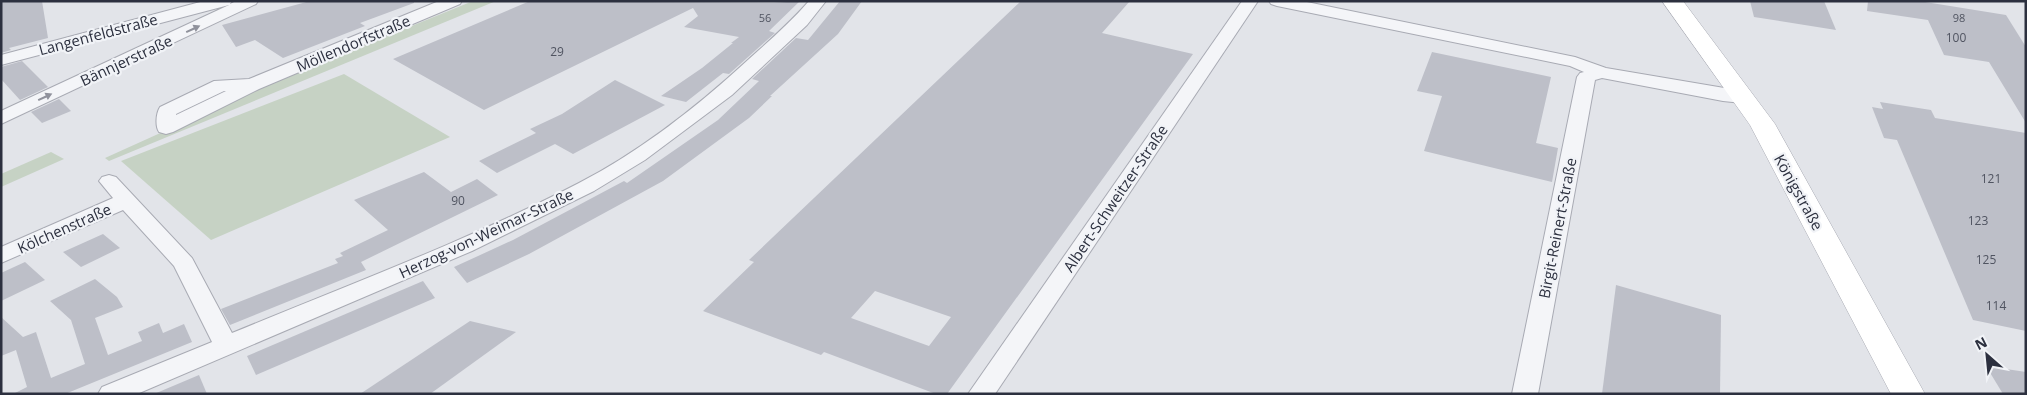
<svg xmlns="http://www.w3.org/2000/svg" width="2027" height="395" font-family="'Open Sans',sans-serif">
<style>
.green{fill:#c6d2c4}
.building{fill:#bdbfc8;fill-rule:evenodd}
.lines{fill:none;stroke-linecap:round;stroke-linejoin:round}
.street-casing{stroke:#a8aab3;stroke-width:2}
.secondary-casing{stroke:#a8aab3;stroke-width:1}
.street{fill:#f4f5f8;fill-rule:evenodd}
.secondary{fill:#fff;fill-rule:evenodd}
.oneway{fill:#90929c}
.labels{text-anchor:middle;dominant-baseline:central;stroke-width:4.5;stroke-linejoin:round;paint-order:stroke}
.far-number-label{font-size:11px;fill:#505461}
.number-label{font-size:12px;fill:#505461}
.street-label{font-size:15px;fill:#2c303f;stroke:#f1f3f7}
</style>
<rect width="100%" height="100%" fill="#e2e4e9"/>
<g class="green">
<polygon points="473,1 496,1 109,161 105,158 269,84"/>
<polygon points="344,74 450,137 211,240 121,161"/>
<polygon points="51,152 64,159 1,187 1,174"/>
</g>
<g class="building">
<polygon points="1,1 42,1 48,38 9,48 11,50 1,53"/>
<polygon points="310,1 414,1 414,3 360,23 365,26 283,58 255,40 236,47 222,25"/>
<polygon points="530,1 774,3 800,1 769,31 775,33 729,74 723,73 686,102 661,96 702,68 733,43 731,43 739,37 684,27 698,16 693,8 484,110 393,59"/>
<polygon points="840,1 862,1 838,34 770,96 772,96 749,118 663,181 529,254 467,283 454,267 513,240 624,181 627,183 718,120 759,81 752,79 796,38 808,40"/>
<path d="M 1021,1 L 1130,1 L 1102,33 L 1193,54 L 947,394 L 936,394 L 824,352 L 821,355 L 703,311 L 754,262 L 749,260 ZM 875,291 L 951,317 L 929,346 L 851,318 Z"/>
<polygon points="1750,1 1824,1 1836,30 1754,17"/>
<polygon points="1868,1 1919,1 2006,15 2026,47 2026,123 1989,62 1944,55 1928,20 1867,11"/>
<polygon points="1432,52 1551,77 1536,143 1558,148 1552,182 1424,151 1442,96 1417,91"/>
<polygon points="22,61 48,87 20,100 1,79 1,67"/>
<polygon points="615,80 665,105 573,154 555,144 497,173 479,161 536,133 530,129 562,114"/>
<polygon points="59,99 71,111 42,123 31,112"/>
<polygon points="1880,102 1931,110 1935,118 2026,133 2026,331 1973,320 1897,140 1884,138 1872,107 1883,109"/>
<polygon points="424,172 451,192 477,179 498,195 361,262 366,270 230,325 221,309 338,263 335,259 343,256 340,253 388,230 354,200"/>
<polygon points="103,234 120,248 81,267 63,252"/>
<polygon points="25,262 45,280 1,301 1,273"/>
<polygon points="95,279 117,297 123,307 95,318 108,355 142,341 138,332 159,323 163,333 184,324 192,342 65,394 13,394 27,387 16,350 1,356 1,317 23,337 36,332 51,378 85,364 71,320 50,301"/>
<polygon points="423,281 435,298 256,375 247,356"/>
<polygon points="1616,285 1721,315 1720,394 1602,394"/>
<polygon points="470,321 516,332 430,394 360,394"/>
<polygon points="1986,366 2026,372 2026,394 2003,394"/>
<polygon points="199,375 207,394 154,394"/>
</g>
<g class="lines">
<g class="street-casing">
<g id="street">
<polygon points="204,1 232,1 230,4 236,1 258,1 256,4 1,124 1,111 229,5 1,65 1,55"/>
<path d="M 439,1 L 462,1 L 460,4 L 259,89 L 173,132 L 166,134 L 159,132 C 155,126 156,113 160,107 L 214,81 L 249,79 ZM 224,91 L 226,91 L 176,115 L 176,114 Z"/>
<path d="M 809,1 L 826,1 L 807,25 L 732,95 L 645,160 L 594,191 L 472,251 L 137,394 L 98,394 L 102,387 L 212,342 L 174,266 L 123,210 L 1,263 L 1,247 L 113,198 L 99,181 L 102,177 L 109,175 L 116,177 L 192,258 L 232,333 C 348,285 467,241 579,183 C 641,151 698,106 749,59 C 770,40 791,22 809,1 Z"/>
<polygon points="1242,1 1258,1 995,394 968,394"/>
<polygon points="1269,1 1302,1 1575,57 1606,68 1742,91 1749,93 1751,97 1749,101 1742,103 1723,101 1602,78 1595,80 1538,394 1512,394 1577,77 1580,73 1584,72 1570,66 1277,6 1271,4"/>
</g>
</g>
<g class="secondary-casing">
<polygon id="secondary" points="1662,1 1683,1 1775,124 1925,394 1891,394 1750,125"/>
</g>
<use href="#street" class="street"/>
<use href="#secondary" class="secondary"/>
</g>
<defs><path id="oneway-solid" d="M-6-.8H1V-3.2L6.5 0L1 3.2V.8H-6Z" transform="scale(1.25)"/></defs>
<g class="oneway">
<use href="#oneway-solid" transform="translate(193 29) rotate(-25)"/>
<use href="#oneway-solid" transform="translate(45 97) rotate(-25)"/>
</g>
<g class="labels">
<g class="far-number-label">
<text x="765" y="17">56</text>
<text x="1959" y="17">98</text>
</g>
<g class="number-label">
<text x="1956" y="37">100</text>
<text x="557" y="51">29</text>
<text x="1991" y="178">121</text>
<text x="458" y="200">90</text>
<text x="1978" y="220">123</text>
<text x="1986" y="259">125</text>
<text x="1996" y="305">114</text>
</g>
<g class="street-label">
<text transform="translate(98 34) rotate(-15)">Langenfeldstraße</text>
<text transform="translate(353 43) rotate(-23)">Möllendorfstraße</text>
<text transform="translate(126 60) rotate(-25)">Bännjerstraße</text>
<text transform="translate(1799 192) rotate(61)">Königstraße</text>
<text transform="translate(1115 198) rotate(-56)">Albert-Schweitzer-Straße</text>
<text transform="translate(64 228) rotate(-24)">Kölchenstraße</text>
<text transform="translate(1557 228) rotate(-79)">Birgit-Reinert-Straße</text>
<text transform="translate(486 233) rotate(-25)">Herzog-von-Weimar-Straße</text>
</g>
</g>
<rect width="2027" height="395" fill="none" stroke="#2c303f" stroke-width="5"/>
<g transform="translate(1987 355) rotate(333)" stroke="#f1f3f7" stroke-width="4" paint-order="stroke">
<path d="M0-4L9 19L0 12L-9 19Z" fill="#2c303f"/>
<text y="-8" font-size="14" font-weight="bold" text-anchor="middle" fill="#2c303f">N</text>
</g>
</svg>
